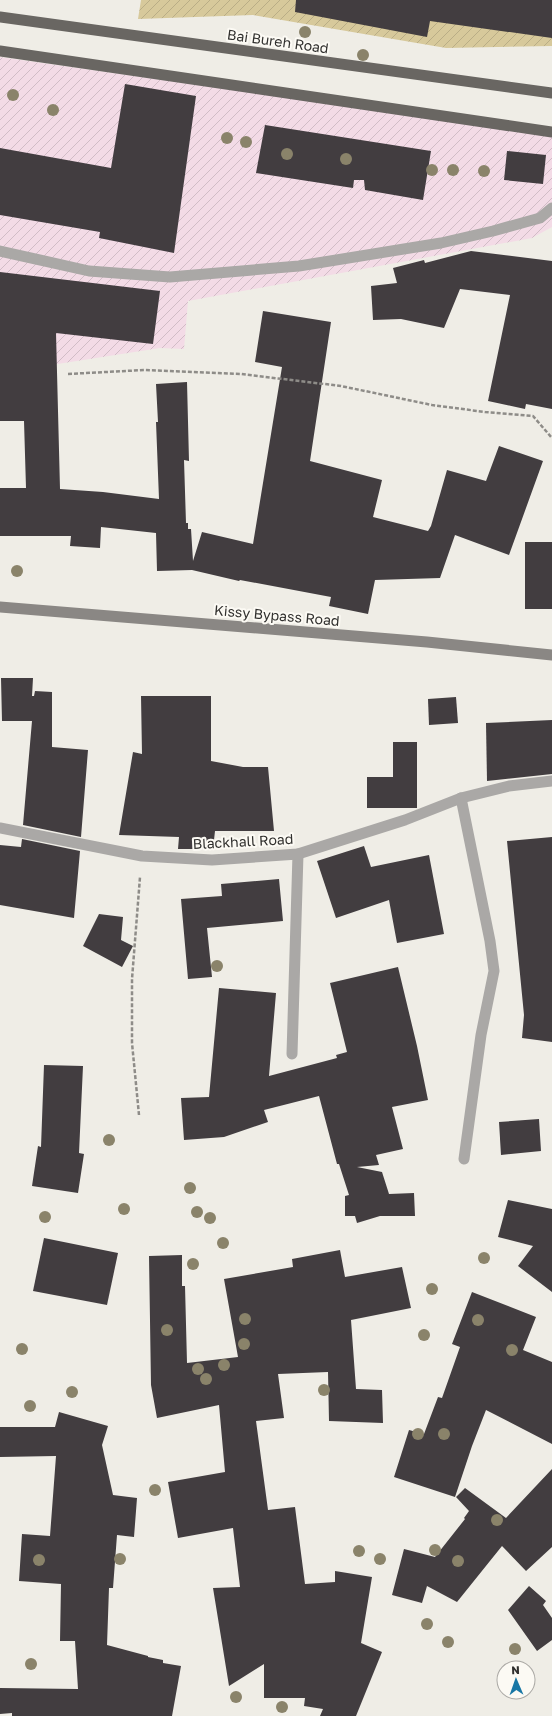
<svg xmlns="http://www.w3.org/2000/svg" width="552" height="1716" font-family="'Golos Text',sans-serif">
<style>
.industrial{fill:url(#industrial-furrows)}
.garden{fill:url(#garden-furrows)}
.building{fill:#423d40}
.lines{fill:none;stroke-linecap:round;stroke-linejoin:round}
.path{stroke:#8e8c88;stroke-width:2.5;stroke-dasharray:4 2;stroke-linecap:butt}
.service{stroke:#aaa8a6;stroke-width:11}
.minor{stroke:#aaa8a6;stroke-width:11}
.tertiary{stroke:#aaa8a6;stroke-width:11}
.secondary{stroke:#8a8784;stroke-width:11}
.trunk{stroke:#696662;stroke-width:11}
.tree{fill:#8a836a}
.labels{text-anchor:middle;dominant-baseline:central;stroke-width:4;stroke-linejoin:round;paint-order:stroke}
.street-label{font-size:14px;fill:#31302e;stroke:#fcfaf4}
</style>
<defs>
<pattern id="industrial-furrows" width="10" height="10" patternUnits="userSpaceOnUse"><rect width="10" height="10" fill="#f3dbe6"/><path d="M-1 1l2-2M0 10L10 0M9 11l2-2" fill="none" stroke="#d1bcc6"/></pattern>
<pattern id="garden-furrows" width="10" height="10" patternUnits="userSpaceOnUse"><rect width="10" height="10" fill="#d7c99b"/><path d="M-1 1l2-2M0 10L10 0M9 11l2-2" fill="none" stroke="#b9ad86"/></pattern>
</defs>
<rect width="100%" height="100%" fill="#efede6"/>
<polygon class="industrial" points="0,57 552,135 552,227 532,238 188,301 184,349 160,348 0,373"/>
<polygon class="garden" points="141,0 552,0 552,46 446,48 253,15 138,19"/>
<g class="building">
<polygon points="296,0 552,0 552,38 430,21 427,37 295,12"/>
<polygon points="125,84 196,96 174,253 99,238 100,232 0,215 0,148 111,168"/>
<polygon points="265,125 431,151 423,200 365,190 364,180 354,180 353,188 256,173"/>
<polygon points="507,151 546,155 543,184 504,180"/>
<polygon points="471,251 552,261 552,409 526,404 525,409 488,401 510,295 460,289 444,328 401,319 373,320 371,286 397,283 393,268 424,260 425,263"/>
<polygon points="0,272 160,291 153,344 56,333 60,489 103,492 159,499 156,422 158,422 156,384 187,382 189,461 184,460 186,523 188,523 188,529 191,529 193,561 202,532 253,544 282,367 255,362 263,311 331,322 310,461 382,480 373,517 428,531 431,526 447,470 486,481 499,446 543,461 509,555 455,535 440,578 375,580 368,614 329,606 331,597 240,580 239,581 192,570 157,571 156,533 101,527 100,548 70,546 71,536 0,536 0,488 26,488 24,421 0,421"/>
<rect x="525" y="542" width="27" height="67"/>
<polygon points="1,678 33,678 32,696 34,696 35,691 52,692 52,747 88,750 81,837 23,825 32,721 2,721"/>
<polygon points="141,696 211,696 211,761 243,767 268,767 274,831 215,831 213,849 178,849 179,837 119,835 133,752 142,754"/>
<polygon points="456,697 458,723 429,725 428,699"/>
<polygon points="552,720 552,774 487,781 486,723"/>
<polygon points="393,742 417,742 417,808 367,808 367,777 393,777"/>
<polygon points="552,837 552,1042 522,1038 524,1015 507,841"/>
<polygon points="22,839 80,851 74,918 0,905 0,845 21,847"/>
<polygon points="364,846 371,867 429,855 444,934 397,943 389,900 336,918 317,861"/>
<polygon points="279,879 283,921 207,928 212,977 188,979 181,899 222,896 221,884"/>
<polygon points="99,914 123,917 121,940 133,946 122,967 83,946"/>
<polygon points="398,967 417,1046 428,1100 392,1107 403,1149 376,1155 379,1165 357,1167 382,1172 389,1194 414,1193 415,1216 380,1216 357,1223 355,1216 345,1216 345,1196 349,1195 339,1164 337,1164 319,1096 264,1110 268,1122 224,1137 184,1140 181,1098 209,1097 219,988 276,993 269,1076 337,1058 336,1055 347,1052 330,983"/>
<polygon points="44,1065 83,1066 79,1153 84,1154 78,1193 32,1186 38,1146 41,1147"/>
<polygon points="539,1119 541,1151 501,1155 499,1122"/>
<polygon points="508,1200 552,1209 552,1292 518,1266 533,1246 498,1237"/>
<polygon points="44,1238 118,1253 107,1305 33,1291"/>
<polygon points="340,1250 345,1277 402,1267 411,1308 351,1320 356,1389 382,1390 383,1423 329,1421 328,1372 278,1374 284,1418 256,1421 268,1510 295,1507 305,1584 335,1582 335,1571 372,1577 361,1643 382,1652 356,1716 320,1716 323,1709 304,1706 305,1698 264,1698 264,1664 229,1686 213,1588 240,1587 233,1528 178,1538 168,1482 225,1472 219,1405 157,1418 151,1385 149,1256 182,1255 182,1286 185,1286 187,1363 238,1357 224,1279 293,1267 292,1259"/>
<polygon points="472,1292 536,1317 523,1350 552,1362 552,1444 486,1410 472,1446 455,1497 394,1477 409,1430 424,1434 438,1397 442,1398 460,1347 452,1344"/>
<polygon points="59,1412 108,1426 102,1445 113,1495 137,1498 134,1537 117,1535 113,1588 109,1588 107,1645 148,1656 148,1657 163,1660 163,1663 181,1666 172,1716 12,1716 12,1713 0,1714 0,1688 78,1689 75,1641 60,1641 61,1584 19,1581 22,1534 50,1536 56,1456 0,1457 0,1427 55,1427"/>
<polygon points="552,1469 552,1547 526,1571 502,1546 457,1602 427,1586 422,1603 392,1595 404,1549 435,1557 465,1519 464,1518 469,1511 456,1497 465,1488 506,1518"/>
<polygon points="529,1586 546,1601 543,1605 552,1618 552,1640 537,1651 508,1610"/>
</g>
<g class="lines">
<g class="path">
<polyline points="68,374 144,370 241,374 341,386 432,405 485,412 533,416 552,438"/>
<polyline points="139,1115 132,1043 132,979 140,877"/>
</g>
<g class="service">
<polyline points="0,251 89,271 170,277 299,266 441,243 493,231 540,218 552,208"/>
<polyline points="292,1054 298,854"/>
</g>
<polyline class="minor" points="461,798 490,941 494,971 481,1035 464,1159"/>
<polyline class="tertiary" points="0,828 142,856 212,860 298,854 405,820 461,798 509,786 552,781"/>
<polyline class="secondary" points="0,607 427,642 552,655"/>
<g class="trunk">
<polyline points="0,17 552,93"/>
<polyline points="0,51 552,132"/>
</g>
</g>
<g class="tree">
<circle cx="305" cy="32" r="6"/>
<circle cx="363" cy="55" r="6"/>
<circle cx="13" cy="95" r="6"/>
<circle cx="53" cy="110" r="6"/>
<circle cx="227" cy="138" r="6"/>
<circle cx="246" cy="142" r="6"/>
<circle cx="287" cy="154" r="6"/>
<circle cx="346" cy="159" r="6"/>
<circle cx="432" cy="170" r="6"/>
<circle cx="453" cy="170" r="6"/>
<circle cx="484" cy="171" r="6"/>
<circle cx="17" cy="571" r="6"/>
<circle cx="217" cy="966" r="6"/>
<circle cx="109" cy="1140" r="6"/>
<circle cx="190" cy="1188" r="6"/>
<circle cx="124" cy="1209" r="6"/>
<circle cx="197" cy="1212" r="6"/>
<circle cx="45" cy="1217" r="6"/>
<circle cx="210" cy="1218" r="6"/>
<circle cx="223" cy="1243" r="6"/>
<circle cx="484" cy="1258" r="6"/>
<circle cx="193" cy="1264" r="6"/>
<circle cx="432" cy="1289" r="6"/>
<circle cx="245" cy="1319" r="6"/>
<circle cx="478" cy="1320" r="6"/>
<circle cx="167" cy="1330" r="6"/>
<circle cx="424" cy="1335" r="6"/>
<circle cx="244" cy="1344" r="6"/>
<circle cx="22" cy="1349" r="6"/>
<circle cx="512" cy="1350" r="6"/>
<circle cx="224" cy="1365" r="6"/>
<circle cx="198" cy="1369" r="6"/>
<circle cx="206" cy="1379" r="6"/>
<circle cx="324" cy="1390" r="6"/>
<circle cx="72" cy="1392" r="6"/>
<circle cx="30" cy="1406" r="6"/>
<circle cx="418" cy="1434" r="6"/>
<circle cx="444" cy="1434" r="6"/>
<circle cx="155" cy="1490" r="6"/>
<circle cx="497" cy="1520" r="6"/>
<circle cx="435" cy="1550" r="6"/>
<circle cx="359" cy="1551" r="6"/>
<circle cx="120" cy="1559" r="6"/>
<circle cx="380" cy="1559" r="6"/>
<circle cx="39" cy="1560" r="6"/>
<circle cx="458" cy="1561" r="6"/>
<circle cx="427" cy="1624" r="6"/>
<circle cx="448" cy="1642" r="6"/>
<circle cx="515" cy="1649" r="6"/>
<circle cx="31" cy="1664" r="6"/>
<circle cx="236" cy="1697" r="6"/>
<circle cx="282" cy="1707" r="6"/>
</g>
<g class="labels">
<g class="street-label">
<text transform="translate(278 41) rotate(8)">Bai Bureh Road</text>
<text transform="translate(277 615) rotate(5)">Kissy Bypass Road</text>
<text transform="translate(243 841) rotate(-3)">Blackhall Road</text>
</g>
</g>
<g transform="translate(516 1680) rotate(358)"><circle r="19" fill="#fcfaf4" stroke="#aba9a5"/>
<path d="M0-3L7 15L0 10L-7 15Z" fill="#1977a5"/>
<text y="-6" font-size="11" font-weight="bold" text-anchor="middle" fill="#31302e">N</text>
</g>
</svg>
